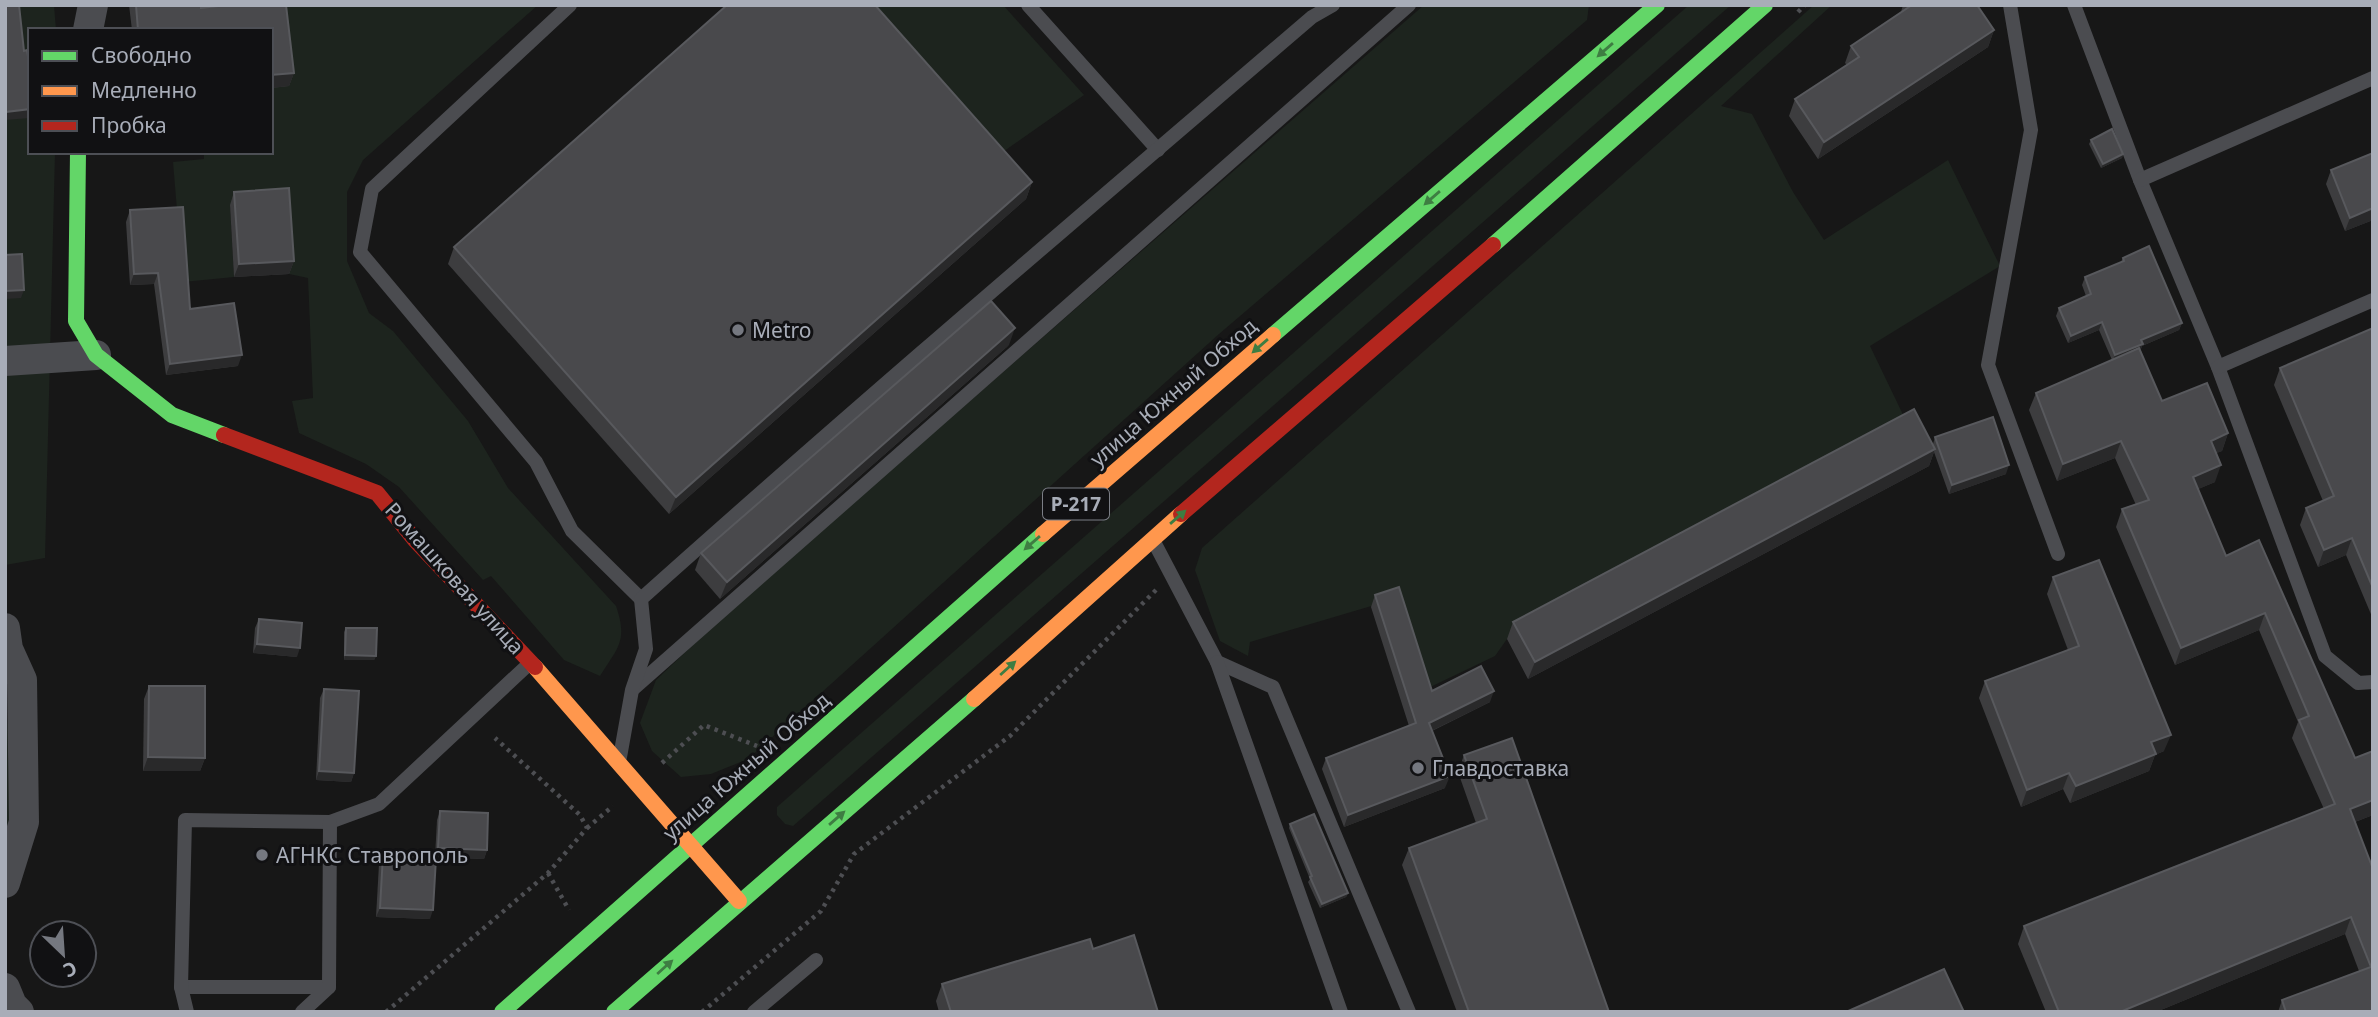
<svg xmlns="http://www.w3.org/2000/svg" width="2378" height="1017" font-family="'Noto Sans',sans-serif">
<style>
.green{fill:#1d241e}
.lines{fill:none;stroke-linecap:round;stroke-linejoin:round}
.path{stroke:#4d4e52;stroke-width:4.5;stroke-dasharray:3.5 5;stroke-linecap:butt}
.lane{stroke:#4b4c50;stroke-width:14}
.street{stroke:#4b4c50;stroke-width:30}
.fast{stroke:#63d668;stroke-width:16}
.slow{stroke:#ff974d;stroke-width:16}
.jam{stroke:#b3261e;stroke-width:16}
.wall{fill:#3d3d3f}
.shaded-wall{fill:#29292a}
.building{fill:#49494c;stroke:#58595d;stroke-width:2}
.oneway{fill:#3e7d42}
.poi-dot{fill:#757880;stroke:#111113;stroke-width:2.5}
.labels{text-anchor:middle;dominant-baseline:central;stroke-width:6;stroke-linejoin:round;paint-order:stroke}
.shield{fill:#111113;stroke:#7b7e86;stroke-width:2}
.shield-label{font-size:19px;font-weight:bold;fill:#a8adb8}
.poi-label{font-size:21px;fill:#a8adb8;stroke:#111113;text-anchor:start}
.street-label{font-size:21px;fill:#a8adb8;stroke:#111113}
</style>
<rect width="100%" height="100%" fill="#171717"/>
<g class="green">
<polygon points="5,5 54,5 56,30 30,30 30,152 55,152 45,558 5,565"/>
<path d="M 188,5 L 538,5 L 363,160 L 347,192 L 347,261 L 369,313 L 393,331 L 468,421 L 508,488 L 616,606 C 628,641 618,647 600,676 L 564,660 L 491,576 L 483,580 L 399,487 L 366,464 L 299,433 L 292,401 L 313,398 L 308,278 L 289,274 L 285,202 L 230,205 L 234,277 L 183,282 L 173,162 L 204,159 L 204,152 L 271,152 L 271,88 L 289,85 L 281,12 L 220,19 Z"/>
<polygon points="862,5 1003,5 1084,95 1000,154"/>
<polygon points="1424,5 1589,5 1587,20 1219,334 748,759 711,774 681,777 652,751 640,723 656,680 730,610"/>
<polygon points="1689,5 1731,5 793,826 785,824 777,815 777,807"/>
<polygon points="1814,5 1832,5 1721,106 1752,114 1793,192 1824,240 1948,160 2000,266 1870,346 1908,425 1507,639 1495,656 1424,690 1395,599 1250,642 1248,656 1220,641 1195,570 1202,548"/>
<polygon points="5,702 18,819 5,860"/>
</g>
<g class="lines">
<g class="path">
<polyline points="1798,12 1805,5"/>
<polyline points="662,763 704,725 757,746"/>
<polyline points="587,828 613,806"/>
<polyline points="548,873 569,910"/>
<polyline points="386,1012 548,873 587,828 580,815 495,738"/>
<polyline points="702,1012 821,911 854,854 1010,736 1157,589"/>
</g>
<g class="lane">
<polyline points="570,5 372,189 360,252 536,462 572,531 641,599"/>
<polyline points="1028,5 1158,150"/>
<polyline points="2010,5 2031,130 1988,365 2058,554"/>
<polyline points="2074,5 2140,180 2218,367 2325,656 2358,683 2373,682"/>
<polyline points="2140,180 2373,78"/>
<polyline points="2218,367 2373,300"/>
<polyline points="1153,540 1217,662 1273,687 1409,1012"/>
<polyline points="1217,662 1341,1012"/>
<polyline points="633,689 1409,5"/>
<path d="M 620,757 L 632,690 L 646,649 L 641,599 C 862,401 1087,210 1312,17 L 1333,5"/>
<polyline points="181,987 329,987"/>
<polyline points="187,1012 181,987 185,820 330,822 379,804 530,663"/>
<polyline points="302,1012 329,987 330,822"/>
<polyline points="754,1012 816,960"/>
</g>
<g class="street">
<polyline points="88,30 93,5"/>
<polyline points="5,361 96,355"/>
<polyline points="5,628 8,649 22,680 24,822 5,883"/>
<polyline points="5,988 12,1005 19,1012"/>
</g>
<g class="fast">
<polyline points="78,152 76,321 96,355 172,415 224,435"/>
<polyline points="1493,245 1765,5"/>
<polyline points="1273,335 1657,5"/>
<polyline points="502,1012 1043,534"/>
<polyline points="614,1012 974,699"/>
</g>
<g class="slow">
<polyline points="1043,534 1273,335"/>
<polyline points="535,667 739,901"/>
<polyline points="974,699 1181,514"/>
</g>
<g class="jam">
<polyline points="224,435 377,493 415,540 535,667"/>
<polyline points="1181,514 1493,245"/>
</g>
</g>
<g class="wall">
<polygon points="129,5 201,5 201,8 228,5 286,5 294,73 289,86 271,88 271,30 132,30"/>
<polygon points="1903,5 1977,5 1994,30 1988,47 1818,159 1789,116 1795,99 1847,65 1845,63 1851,46 1901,12"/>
<polygon points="2091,140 2123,154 2122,158 2101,168 2089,144"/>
<polygon points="2331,170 2373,220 2345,231 2326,184"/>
<polygon points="1032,182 1026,199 669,514 448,264 454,247"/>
<polygon points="234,192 294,261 289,274 234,277 230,205"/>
<polygon points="130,210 190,309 238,366 166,375 154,284 130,285 126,222"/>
<polygon points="2123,258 2182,323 2179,330 2142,346 2140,351 2162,401 2228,433 2222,451 2216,453 2215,482 2198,489 2226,556 2259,540 2355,758 2373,751 2373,815 2355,822 2373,869 2373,1012 2278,1012 2282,1000 2359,971 2345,934 2156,1012 2046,1012 2018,944 2024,926 2324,809 2292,738 2298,722 2259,630 2175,665 2116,527 2122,509 2136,505 2115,458 2057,481 2029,410 2036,393 2112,360 2099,330 2068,343 2056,316 2059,308 2086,296 2082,285 2085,277 2121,262"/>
<polygon points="2373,328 2373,619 2346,555 2318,567 2300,525 2306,508 2323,501 2274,385 2280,368"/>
<polygon points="1009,345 720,599 695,570 701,553"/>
<polygon points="1935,437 2006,474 1949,494 1934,452 1929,466 1528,679 1507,639 1513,622 1933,444"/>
<polygon points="2053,577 2164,751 2155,755 2149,771 2070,803 2063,789 2021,807 1979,698 1985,681 2068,650 2047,594"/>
<polygon points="1375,595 1432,691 1490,702 1432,731 1445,788 1344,827 1322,769 1326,758 1409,726 1371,607"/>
<polygon points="259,619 297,657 253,653 255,628"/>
<polygon points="346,628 376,656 374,660 344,660 344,632"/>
<polygon points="149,686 205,758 200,771 143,771 144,699"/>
<polygon points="324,689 354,773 351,782 316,780 320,698"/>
<polygon points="1464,755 1609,1012 1457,1012 1402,865 1409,848 1476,823 1458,772"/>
<polygon points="440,811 487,850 484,859 435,857 437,820"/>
<polygon points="1290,824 1348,893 1346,897 1320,908 1308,882 1310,879 1289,828"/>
<polygon points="383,855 430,919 376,917 379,864"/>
<polygon points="1093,949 1158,1012 939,1012 936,1001 942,984"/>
</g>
<g class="shaded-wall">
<polygon points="1994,30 1988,47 1818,159 1824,142"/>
<polygon points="294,73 289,86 271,88 271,75"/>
<polygon points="30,109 30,118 5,120 5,112"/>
<polygon points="2123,154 2122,158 2101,168 2103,164"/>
<polygon points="1032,182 1026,199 669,514 676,497"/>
<polygon points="2373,208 2373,220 2345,231 2350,218"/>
<polygon points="294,261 289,274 234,277 239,264"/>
<polygon points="158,273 154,284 130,285 134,274"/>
<polygon points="24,290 21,298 5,299 5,291"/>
<polygon points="2102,322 2099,330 2068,343 2071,336"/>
<polygon points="2182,323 2179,330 2142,346 2140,352 2112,362 2115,355 2141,340"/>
<polygon points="1015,328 1009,345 720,599 727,582"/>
<polygon points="242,355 238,366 166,375 170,364"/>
<polygon points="2228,433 2222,451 2204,458 2211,441"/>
<polygon points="2121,441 2115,458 2057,481 2063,464"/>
<polygon points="1935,449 1929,466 1528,679 1535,662"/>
<polygon points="2009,465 2006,474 1949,494 1952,485"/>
<polygon points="2221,465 2215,482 2187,494 2193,477"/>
<polygon points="2352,538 2346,555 2318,567 2324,550"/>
<polygon points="2265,613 2259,630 2175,665 2181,648"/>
<polygon points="257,644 300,648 297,657 253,653"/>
<polygon points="345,655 376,656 374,660 344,660"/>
<polygon points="1494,691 1490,702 1425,734 1429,723"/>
<polygon points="2171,735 2164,751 2155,755 2149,771 2070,803 2076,786 2151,742"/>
<polygon points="148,757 205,758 200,771 143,771"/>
<polygon points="319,771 354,773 351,782 316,780"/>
<polygon points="2069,773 2063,789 2021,807 2027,790"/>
<polygon points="1450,776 1445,788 1344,827 1348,815"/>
<polygon points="2373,800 2373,815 2344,826 2350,809"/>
<polygon points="438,848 487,850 484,859 435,857"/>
<polygon points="1348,893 1346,897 1320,908 1322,904"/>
<polygon points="380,908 433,910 430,919 376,917"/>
<polygon points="2351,917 2345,934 2156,1012 2120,1012"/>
</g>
<g class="building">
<polygon points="5,5 19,5 24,51 27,50 30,69 30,109 5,112"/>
<polygon points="136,5 201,5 201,8 228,5 286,5 294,73 271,75 271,30 138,30"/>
<polygon points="727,5 875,5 1032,182 676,497 454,247"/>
<polygon points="1912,5 1977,5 1994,30 1824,142 1795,99 1859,57 1851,46"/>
<polygon points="2112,129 2123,154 2103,164 2091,140"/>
<polygon points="2373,153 2373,208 2350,218 2331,170"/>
<polygon points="289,188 294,261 239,264 234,192"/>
<polygon points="183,207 190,309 234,303 242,355 170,364 158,273 134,274 130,210"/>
<polygon points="2149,246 2182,323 2141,340 2143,344 2115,355 2102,322 2071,336 2059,308 2091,294 2085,277 2124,261 2123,258"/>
<polygon points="22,254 24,290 5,291 5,255"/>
<polygon points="991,301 1015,328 727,582 701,553"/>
<polygon points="2373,328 2373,588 2352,538 2324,550 2306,508 2334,496 2280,368"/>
<polygon points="2139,348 2162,401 2207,383 2228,433 2211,441 2221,465 2193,477 2226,556 2259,540 2355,758 2373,751 2373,800 2350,809 2373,869 2373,1012 2286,1012 2282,1000 2371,967 2351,917 2120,1012 2059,1012 2024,926 2335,804 2299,720 2309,716 2265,613 2181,648 2122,509 2149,500 2121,441 2063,464 2036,393"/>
<polygon points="1914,409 1935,449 1535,662 1513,622"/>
<polygon points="1993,417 2009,465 1952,485 1935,437"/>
<polygon points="2099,560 2171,735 2151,742 2156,754 2076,786 2069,773 2027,790 1985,681 2079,646 2053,577"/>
<polygon points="1399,587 1432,691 1481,666 1494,691 1429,723 1450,776 1348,815 1326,758 1416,723 1375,595"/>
<polygon points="259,619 302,623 300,648 257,644"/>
<polygon points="346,628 377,628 376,656 345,655"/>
<polygon points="149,686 205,686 205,758 148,757"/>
<polygon points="324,689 359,691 354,773 319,771"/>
<polygon points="1512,738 1609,1012 1469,1012 1409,848 1487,819 1464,755"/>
<polygon points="440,811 488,813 487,850 438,848"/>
<polygon points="1314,814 1348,893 1322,904 1310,877 1312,876 1290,824"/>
<polygon points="383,855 436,858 433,910 380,908"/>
<polygon points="1134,935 1158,1012 951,1012 942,984 1090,939 1093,949"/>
<polygon points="1944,969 1964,1012 1846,1012"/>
</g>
<defs><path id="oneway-solid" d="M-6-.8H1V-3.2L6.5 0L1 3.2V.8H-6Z" transform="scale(1.75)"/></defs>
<g class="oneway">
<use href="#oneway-solid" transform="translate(1605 50) rotate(139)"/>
<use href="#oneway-solid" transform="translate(1432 198) rotate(139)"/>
<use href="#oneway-solid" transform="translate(1260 346) rotate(139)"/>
<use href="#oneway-solid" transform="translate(1178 517) rotate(-41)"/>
<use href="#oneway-solid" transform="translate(1032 543) rotate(139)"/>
<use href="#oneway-solid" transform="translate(1008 668) rotate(-42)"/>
<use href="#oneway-solid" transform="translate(837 818) rotate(-41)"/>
<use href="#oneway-solid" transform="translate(665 967) rotate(-42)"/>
</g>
<g class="poi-dot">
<circle cx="738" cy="330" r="7"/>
<circle cx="1418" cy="768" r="7"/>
<circle cx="262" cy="855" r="7"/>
</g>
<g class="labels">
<rect class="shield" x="1043" y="488.5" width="66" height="31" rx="5"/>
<g class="shield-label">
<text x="1076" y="504">Р-217</text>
</g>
<g class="poi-label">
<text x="752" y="330">Metro</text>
<text x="1432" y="768">Главдоставка</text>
<text x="276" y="855">АГНКС Ставрополь</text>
</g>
<g class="street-label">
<text transform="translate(1173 392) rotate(-41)">улица Южный Обход</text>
<text transform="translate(455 578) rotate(48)">Ромашковая улица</text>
<text transform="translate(746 766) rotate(-41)">улица Южный Обход</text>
</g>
</g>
<rect width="2378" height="1017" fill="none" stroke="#a8adb8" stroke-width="14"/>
<rect x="28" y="28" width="245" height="126" fill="#111113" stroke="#4d4f55" stroke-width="2"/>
<rect x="42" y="51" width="35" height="10" fill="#63d668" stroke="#4d4f55" stroke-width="2"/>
<text x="91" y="63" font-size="21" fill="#a8adb8">Свободно</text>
<rect x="42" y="86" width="35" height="10" fill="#ff974d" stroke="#4d4f55" stroke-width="2"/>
<text x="91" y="98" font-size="21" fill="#a8adb8">Медленно</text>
<rect x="42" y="121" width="35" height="10" fill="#b3261e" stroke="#4d4f55" stroke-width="2"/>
<text x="91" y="133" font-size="21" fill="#a8adb8">Пробка</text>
<g transform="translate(63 954) rotate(155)"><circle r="33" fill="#111113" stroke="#4d4f55" stroke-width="2"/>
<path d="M0-5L12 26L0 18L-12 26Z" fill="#757880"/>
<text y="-10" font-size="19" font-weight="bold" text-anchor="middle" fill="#a8adb8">С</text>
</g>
</svg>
